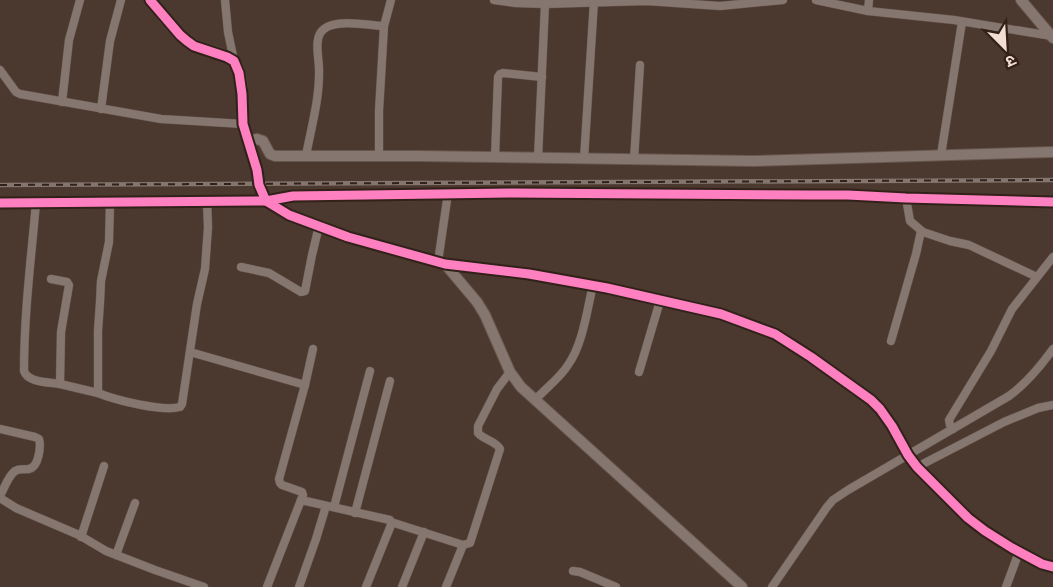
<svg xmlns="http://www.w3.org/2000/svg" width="1053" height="587" font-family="'Asap Condensed','Noto Sans Devanagari',sans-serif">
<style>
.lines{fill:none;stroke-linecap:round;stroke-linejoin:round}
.secondary-tunnel{stroke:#645147;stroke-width:10;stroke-dasharray:10 5;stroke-linecap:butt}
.street-casing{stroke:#66564d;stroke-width:9}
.secondary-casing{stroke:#66564d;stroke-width:12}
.street{stroke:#85766f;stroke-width:8}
.secondary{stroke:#85766f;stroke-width:10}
.rail-casing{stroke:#84766f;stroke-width:4.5}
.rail{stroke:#322119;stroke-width:2;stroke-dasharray:7;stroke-linecap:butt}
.cycleway-casing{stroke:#322119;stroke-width:13}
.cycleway{stroke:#ff80c0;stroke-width:9}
</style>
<rect width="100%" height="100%" fill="#4b382f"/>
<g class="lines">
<polyline class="secondary-tunnel" points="251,149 257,170 259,185 263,196"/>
<g class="street-casing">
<g id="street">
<polyline points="225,0 228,32 234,61"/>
<polyline points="494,0 515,3 545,4 646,1 720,6 783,0"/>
<polyline points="816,0 868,11 954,20 1052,36"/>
<polyline points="868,11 869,0"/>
<polyline points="0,70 16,92 20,94 161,119 243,124"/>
<polyline points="62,102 69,40 80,0"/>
<polyline points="101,109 110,41 121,0"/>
<polyline points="941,155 962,22"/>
<path d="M 306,156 C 311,128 320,98 319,69 C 319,57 313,37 324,29 C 337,19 367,25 384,26"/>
<polyline points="379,156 379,111 384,26 391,0"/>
<polyline points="495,157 498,77 500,74 503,73 542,77"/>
<polyline points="538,158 545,4"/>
<polyline points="584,159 594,1"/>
<polyline points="634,160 640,65"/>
<polyline points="906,198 910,221 923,232 950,241 969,245 1037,277"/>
<path d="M 36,203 C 31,259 24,315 24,371 C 28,383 49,382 60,384"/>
<path d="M 110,203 L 109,242 L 101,281 L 100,302 L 98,331 L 98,393 C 115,400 163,412 180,407 L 182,404 L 197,304 L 205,269 L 208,227 L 207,202"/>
<polyline points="438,262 448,193"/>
<polyline points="445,264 529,274 607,288 721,314 775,334 811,357 871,400 880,409 892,426 908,455 917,467 968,518 985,531 1012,548 1042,564 1053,567"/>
<polyline points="241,267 269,273 301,292 305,291 312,255 319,226"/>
<polyline points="51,279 67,282 69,285 61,332 60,384 98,393"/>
<polyline points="891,341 916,254 921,231"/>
<polyline points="190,352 305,385"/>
<polyline points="639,372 660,301"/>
<path d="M 536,399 C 546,388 560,378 568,365 C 583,344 587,310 593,285"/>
<path d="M 0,429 L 35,437 L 39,439 C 41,446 39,467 29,469 C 24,470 20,468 15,471 C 8,476 4,489 0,496"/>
<polyline points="953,429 950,425 949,420 991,351 1012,309 1053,257"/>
<polyline points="917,467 1004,422 1038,408 1053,405"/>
<polyline points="0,498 16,508 79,535 106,551 155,570 204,587"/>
<polyline points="301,500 303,495 302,492 282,485 280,483 279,479 305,385 313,349"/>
<polyline points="334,507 370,371"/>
<polyline points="355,513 390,381"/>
<path d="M 391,522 L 463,545 L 470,543 L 500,449 C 496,441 484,440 478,433 L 478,426 L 497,389 L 510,372"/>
<polyline points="81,537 104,466"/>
<polyline points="116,555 135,503"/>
<polyline points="573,571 580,572 616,587"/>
<polyline points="267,587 301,500 390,520 391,525 366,587"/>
<polyline points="299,587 316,539 326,506"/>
<polyline points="402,587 424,532"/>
<polyline points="446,587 463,545"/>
<path d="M 772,587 L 827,507 L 833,500 L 848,490 L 1009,396 C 1027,383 1040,367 1053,349"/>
<polyline points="1006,587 1019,552"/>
</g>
</g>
<g class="secondary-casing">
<g id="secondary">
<path d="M 150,0 C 162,14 173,31 188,42 C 200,50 227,52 235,63 C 245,77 241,105 243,122 C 244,131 248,141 251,149"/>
<polyline points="1021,0 1053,38"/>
<polyline points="248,141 257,139 263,141 270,154 275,156 418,156 753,161 1053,152"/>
<polyline points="265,200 289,215 348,237 445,264 477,302 485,315 510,372 521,387 742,587"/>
<polyline points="0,203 266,201 293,196 511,193 809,195 848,195 906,198 1053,202"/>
</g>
</g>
<use href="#street" class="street"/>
<use href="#secondary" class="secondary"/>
<g class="rail-casing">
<polyline id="rail" points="0,185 1053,180"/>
</g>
<use href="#rail" class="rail"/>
<g class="cycleway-casing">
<g id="cycleway">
<polyline points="150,0 180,35 187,41 194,46 227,57 234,61 239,73 242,94 243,124 257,170 259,185 266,201 289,215 348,237 445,264 529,274 607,288 721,314 775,334 811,357 871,400 880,409 892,426 908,455 917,467 968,518 985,531 1012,548 1042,564 1053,567"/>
<polyline points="0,203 266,201 293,196 511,193 809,195 848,195 906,198 1053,202"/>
</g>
</g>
<use href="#cycleway" class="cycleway"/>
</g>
<g transform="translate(1005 48) rotate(156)" stroke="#322119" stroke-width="4.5" paint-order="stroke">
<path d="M0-4.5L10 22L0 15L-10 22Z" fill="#f4ddd2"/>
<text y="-9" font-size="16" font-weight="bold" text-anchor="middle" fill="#f4ddd2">उ</text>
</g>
</svg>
